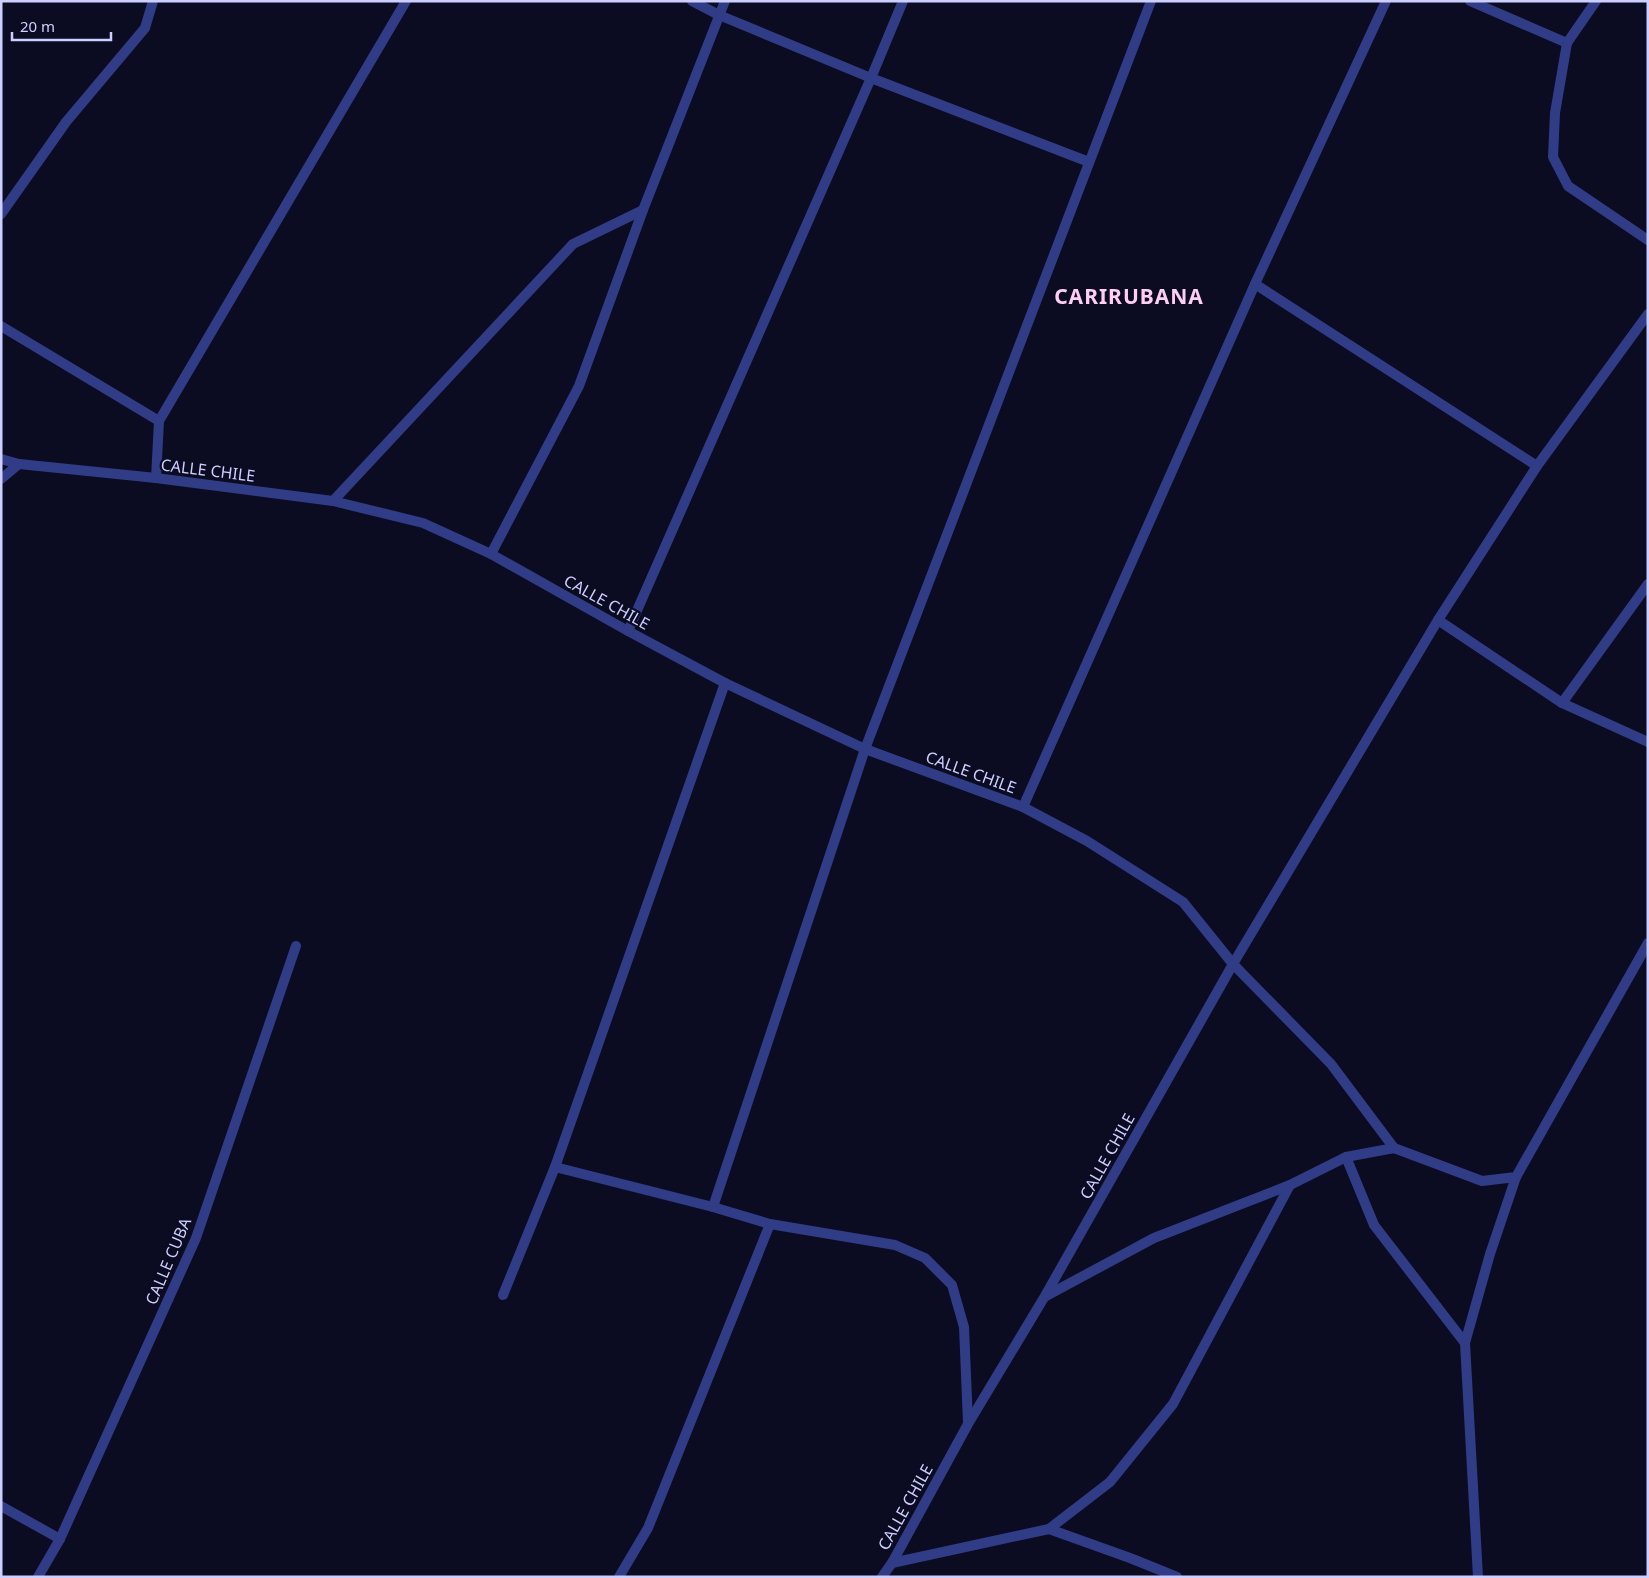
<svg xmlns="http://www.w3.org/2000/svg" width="1649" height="1578" font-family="'Noto Sans',sans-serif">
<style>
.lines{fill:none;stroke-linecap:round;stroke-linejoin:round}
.minor{stroke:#313c86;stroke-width:10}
.labels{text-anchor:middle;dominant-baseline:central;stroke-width:4.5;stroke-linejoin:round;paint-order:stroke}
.street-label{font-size:16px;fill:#cccfff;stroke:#0b0b22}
.district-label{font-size:21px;font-weight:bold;letter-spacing:1px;fill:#ffcef5;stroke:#0b0b22}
</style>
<rect width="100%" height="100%" fill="#0b0b22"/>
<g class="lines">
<g class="minor">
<polyline points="692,1 719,15 871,78 1089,162"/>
<polyline points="1470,1 1567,43 1596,1"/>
<polyline points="1567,43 1555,113 1553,157 1568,186 1648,240"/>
<polyline points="1,214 66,122 145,28 153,1"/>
<polyline points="1255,284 1537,466"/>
<polyline points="1,326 159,421"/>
<polyline points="1,459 19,464 156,478 333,501 423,523 491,554 628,631 725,683 865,749 1023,807 1087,841 1183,902 1233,964 1045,1296 968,1424 892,1563 882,1577"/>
<polyline points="156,478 159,421 406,1"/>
<polyline points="1,479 19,464"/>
<polyline points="333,501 573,244 643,210 725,1"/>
<polyline points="491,554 579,386 643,210"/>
<polyline points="1438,620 1562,703 1648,742"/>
<polyline points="628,631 871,78 903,1"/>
<polyline points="1562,703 1648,584"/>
<polyline points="1023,807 1255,284 1386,1"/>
<polyline points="1394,1148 1331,1064 1233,964 1438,620 1537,466 1648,314"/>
<polyline points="1346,1157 1374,1225 1465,1343 1478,1577"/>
<polyline points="555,1167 713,1207 770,1224 895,1245 925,1258 952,1285 964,1327 968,1423"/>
<polyline points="713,1207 865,749 1151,1"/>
<polyline points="503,1295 555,1167 725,683"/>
<polyline points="1046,1296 1154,1238 1290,1185 1346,1157 1394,1148 1482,1181 1516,1177 1648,943"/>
<polyline points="1465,1343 1490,1254 1516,1177"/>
<polyline points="1,1506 60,1539"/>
<polyline points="1049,1529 1130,1558 1177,1577"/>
<polyline points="892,1563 1049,1529 1110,1482 1173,1404 1290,1185"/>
<polyline points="38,1577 60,1539 196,1238 296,946"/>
<polyline points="619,1577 648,1528 770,1224"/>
</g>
</g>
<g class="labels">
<g class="street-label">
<text transform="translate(208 470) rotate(7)">CALLE CHILE</text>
<text transform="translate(607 602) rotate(29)">CALLE CHILE</text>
<text transform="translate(971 772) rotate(20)">CALLE CHILE</text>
<text transform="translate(1107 1156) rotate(-61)">CALLE CHILE</text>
<text transform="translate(168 1261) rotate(-67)">CALLE CUBA</text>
<text transform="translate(905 1507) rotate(-61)">CALLE CHILE</text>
</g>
<g class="district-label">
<text x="1129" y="296">CARIRUBANA</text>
</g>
</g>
<rect width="1649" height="1578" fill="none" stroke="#cccfff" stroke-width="5"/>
<path d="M12 32v8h99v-8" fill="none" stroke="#cccfff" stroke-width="2.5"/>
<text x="20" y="32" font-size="15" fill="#cccfff" stroke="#0b0b22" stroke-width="4" paint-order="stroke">20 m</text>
</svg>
